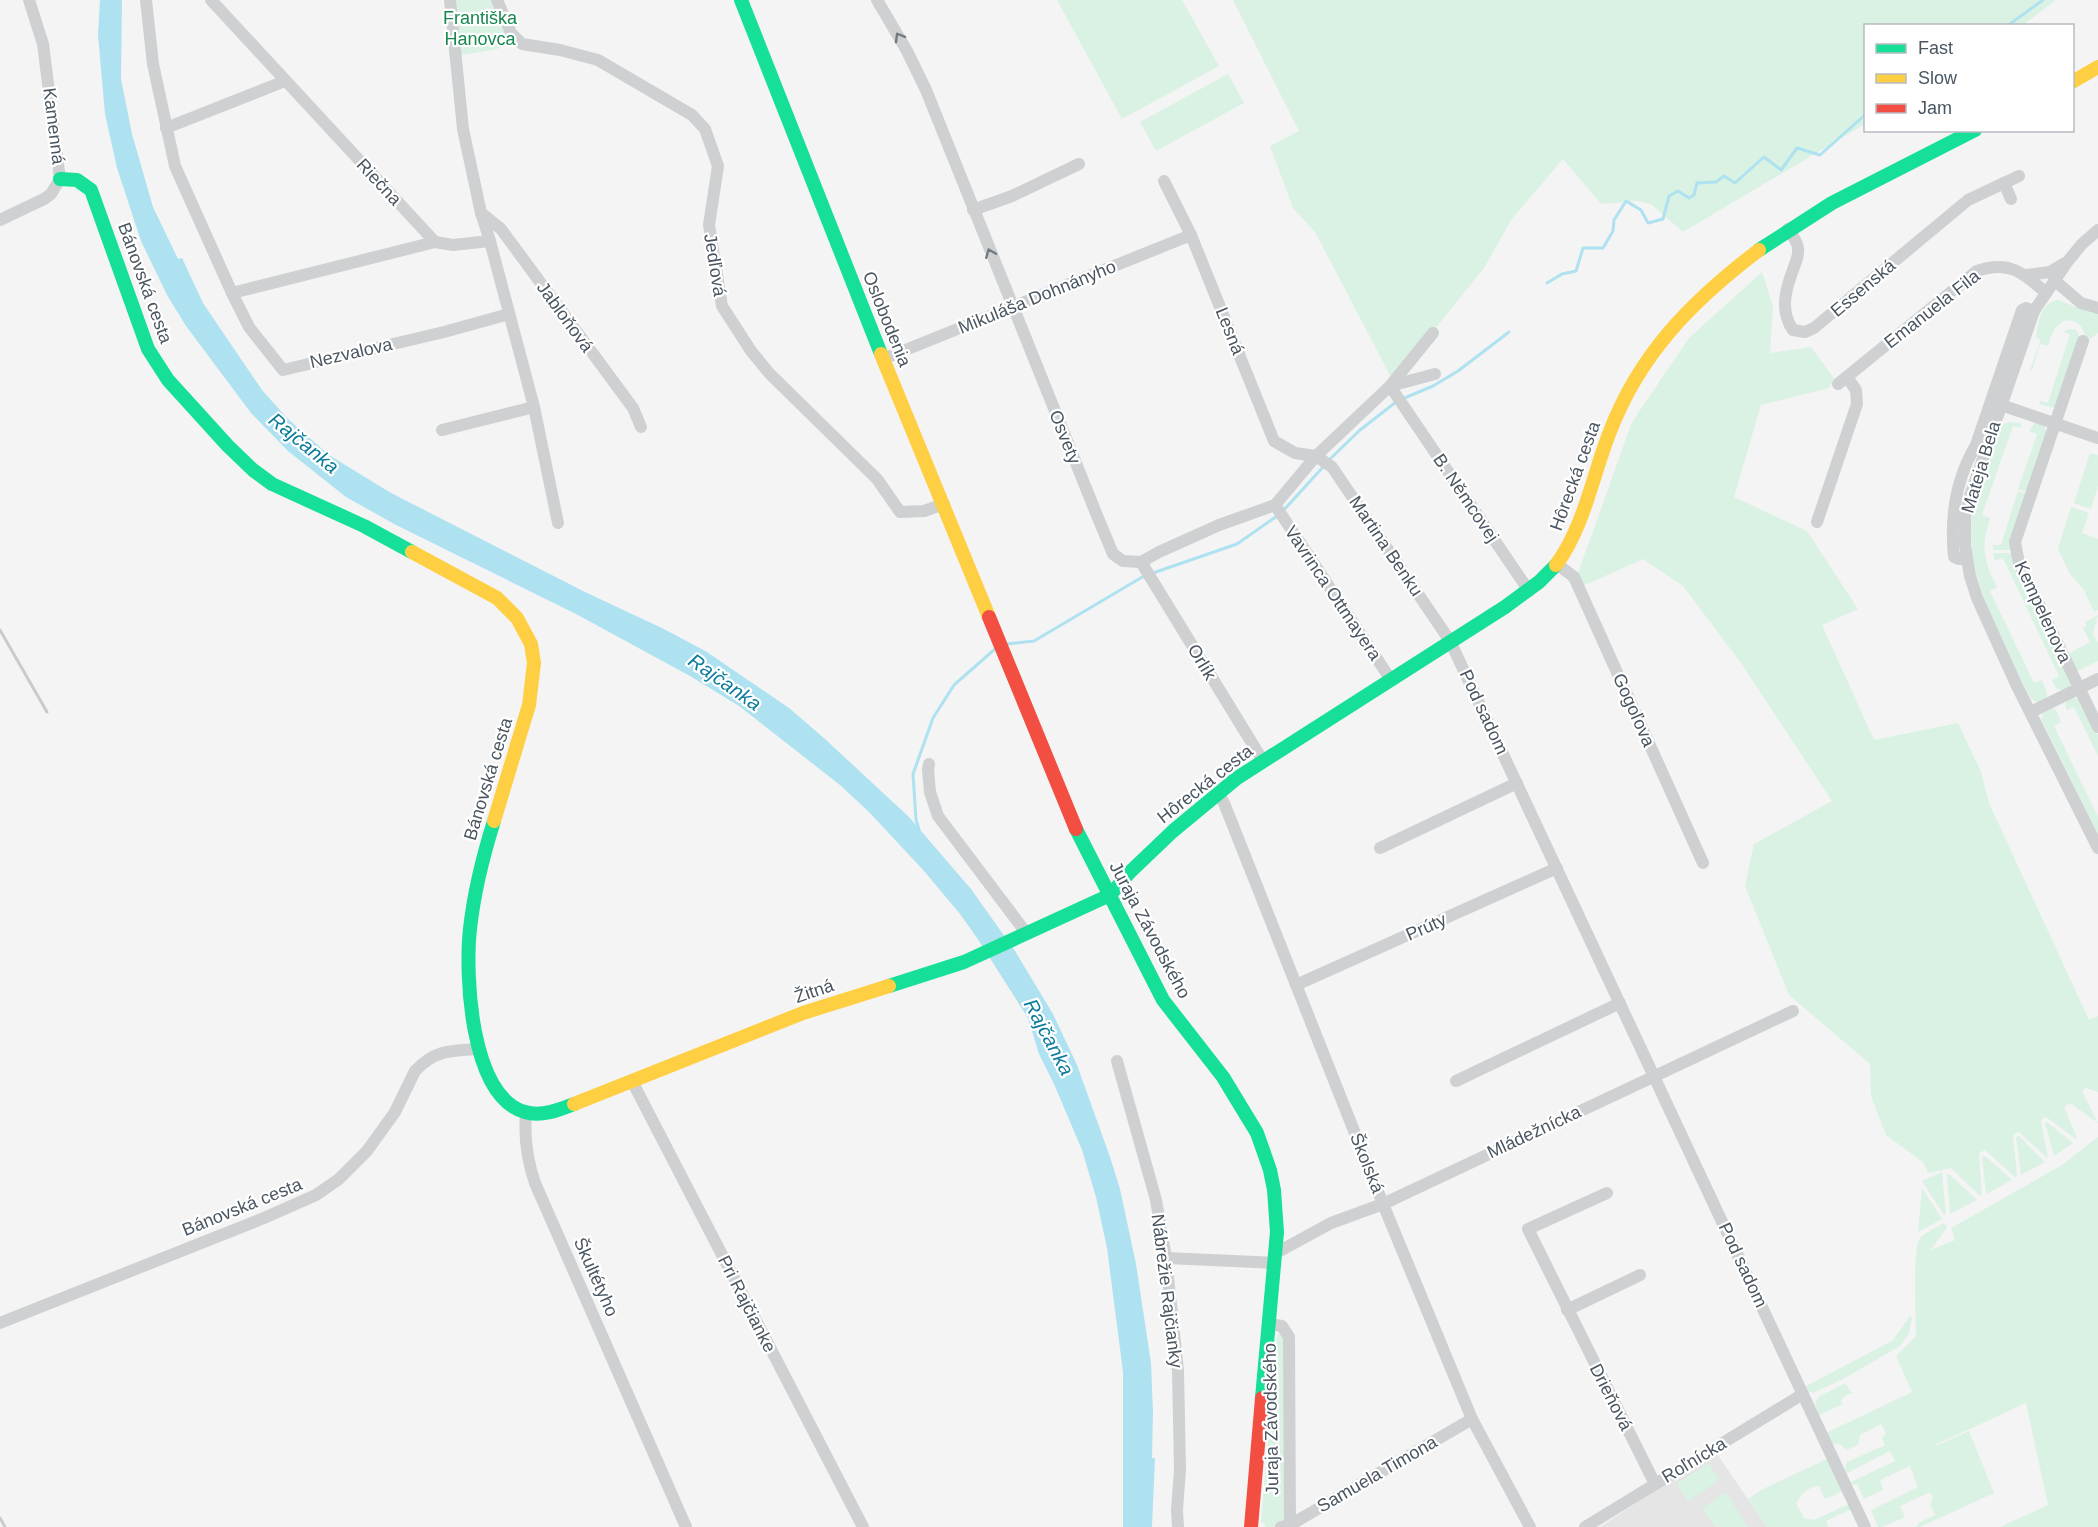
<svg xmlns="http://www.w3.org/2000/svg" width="2098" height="1527" font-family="Arial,sans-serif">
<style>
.education{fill:#e6e5e6}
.green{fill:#d9f2e3}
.water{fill:#aee2f0}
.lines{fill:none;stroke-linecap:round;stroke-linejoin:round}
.stream{stroke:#aee2f0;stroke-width:3}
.street{stroke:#ced0d2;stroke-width:12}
.fast{stroke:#16e098;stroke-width:14}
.slow{stroke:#ffcf43;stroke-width:14}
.jam{stroke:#f24e42;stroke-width:14}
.rail{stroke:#c9cacc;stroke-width:3}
.oneway{stroke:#727b83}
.labels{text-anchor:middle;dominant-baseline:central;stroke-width:4.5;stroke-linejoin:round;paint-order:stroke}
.park-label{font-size:18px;fill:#17864f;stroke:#fff}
.street-label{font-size:18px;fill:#4a5661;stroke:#fff}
.water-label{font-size:20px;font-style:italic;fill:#0c7c9b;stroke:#fff}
</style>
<rect width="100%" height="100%" fill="#f4f4f4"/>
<polygon class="education" points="1715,1451 1767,1527 1600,1527"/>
<g class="green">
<polygon points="453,0 494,0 512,44 493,50 460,55"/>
<polygon points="1057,0 1182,0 1219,66 1122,119"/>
<polygon points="1233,0 2056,0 2023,25 1866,26 1865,124 1683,232 1651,204 1637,201 1601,204 1563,159 1511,220 1484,268 1393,381 1315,232 1293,208 1270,146 1299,131"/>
<polygon points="1228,74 1244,103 1156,151 1140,122"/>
<polygon points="1762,272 1773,306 1770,353 1811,347 1834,378 1829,388 1761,405 1734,497 1807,531 1858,609 1822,625 1874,740 1958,723 1981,772 1989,803 2089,1020 2098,1016 2098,1092 2086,1088 2082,1091 2098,1123 2070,1103 2064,1107 2077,1138 2076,1139 2046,1117 2041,1120 2048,1159 2019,1132 2013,1135 2017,1176 2015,1177 1985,1150 1979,1153 1982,1195 1980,1196 1951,1168 1928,1173 1923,1162 1886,1135 1871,1096 1870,1064 1789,995 1745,886 1754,844 1832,801 1741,663 1683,586 1643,559 1583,586 1577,576 1632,422 1689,338"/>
<path d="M 2058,300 L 2092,313 L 2098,313 L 2098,333 L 2086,342 C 2086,324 2069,312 2056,327 C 2052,332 2050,340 2048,346 L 2040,344 L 2032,370 L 2030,370 L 2041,339 L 2036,338 C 2039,321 2039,304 2058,300 Z"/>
<polygon points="2070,329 2074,329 2078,332 2080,340 2054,408 2039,404 2040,401 2048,403 2070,334 2063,332"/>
<path d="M 2010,422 L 2020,423 L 2021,425 L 2021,428 L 2013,426 L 1982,515 L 1990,518 C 1981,548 1983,559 1997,587 L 1990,591 L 2034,683 L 2042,680 L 2047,693 L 2047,698 L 2038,703 L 2031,699 C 2005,646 1964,579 1972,517 C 1975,491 1993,451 2001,425 Z"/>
<polygon points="2035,423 2044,425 2047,434 2028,492 2018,489 2037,434 2029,431"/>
<polygon points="2090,453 2098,455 2098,486 2091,509 2074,503"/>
<polygon points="2018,491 2027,494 2013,550 1993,550 1993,545 2001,545"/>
<polygon points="2071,507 2089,513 2082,533 2098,539 2098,610 2094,612 2084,590 2070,574 2058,549"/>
<polygon points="1993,553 2013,553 2071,684 2069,688 2063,691 2056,688 2052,680 2059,676 2003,558 1995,561"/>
<polygon points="2098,615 2093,634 2098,643 2098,661 2074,673 2066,655 2090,642 2083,628 2087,626 2085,622"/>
<polygon points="2071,698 2078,698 2081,701 2098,735 2098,756 2074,707 2067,710 2065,705 2066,701"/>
<polygon points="2052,708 2056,710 2061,722 2054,726 2098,817 2098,834 2041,719 2043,713"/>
<polygon points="2047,1122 2073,1143 2054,1156 2045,1123"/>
<polygon points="2019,1136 2045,1162 2021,1175 2016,1137"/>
<path d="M 2098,1137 L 2098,1527 L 2000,1527 L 2048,1505 L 2026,1403 L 1935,1445 L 1936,1446 L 1969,1431 L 1994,1493 L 1920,1527 L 1916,1527 L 1919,1525 L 1918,1523 L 1935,1515 L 1930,1504 L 1933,1498 L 1930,1492 L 1900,1506 L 1905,1517 L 1882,1527 L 1878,1527 L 1871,1510 L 1918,1487 L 1910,1466 L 1880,1480 L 1883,1490 L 1864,1499 L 1857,1484 L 1853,1485 L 1851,1482 L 1895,1461 L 1890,1451 L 1847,1473 L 1845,1468 L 1847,1462 L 1885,1445 L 1882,1438 L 1886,1433 L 1881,1424 L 1860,1435 L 1858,1445 L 1847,1450 L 1839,1444 L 1831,1444 L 1826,1433 L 1912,1392 L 1896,1356 L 1916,1336 C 1916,1320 1912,1247 1920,1238 C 1926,1232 1937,1227 1944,1223 L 1947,1227 L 1931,1250 L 1955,1240 L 1951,1228 L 2062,1165 Z"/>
<polygon points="1985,1156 2012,1180 1986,1194 1982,1157"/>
<polygon points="1942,1172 1946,1215 1944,1215 1922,1181"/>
<polygon points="1949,1174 1977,1200 1950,1214 1947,1175"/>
<polygon points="1922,1188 1942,1219 1918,1232"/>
<polygon points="1910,1316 1912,1317 1909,1333 1900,1346 1843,1379 1813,1393 1808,1391 1806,1386 1892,1341"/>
<polygon points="1280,1333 1285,1337 1285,1527 1265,1527 1265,1524 1261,1522 1277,1336"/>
<polygon points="1846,1383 1850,1391 1854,1393 1846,1395 1841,1400 1843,1404 1819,1415 1815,1404 1818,1397"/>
<path d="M 1827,1459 L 1843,1491 L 1825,1499 L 1819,1486 C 1807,1487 1803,1493 1796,1503 L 1804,1518 L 1814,1520 L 1849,1504 L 1852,1509 L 1826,1521 L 1828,1527 L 1767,1527 L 1748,1499 L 1761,1490 Z"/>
<polygon points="1708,1463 1720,1480 1688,1501 1677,1484"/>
<polygon points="1726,1492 1748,1527 1715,1527 1702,1508"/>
</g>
<polygon class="water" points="100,0 122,0 121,79 132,134 153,207 178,259 182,258 203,303 262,390 288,419 329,455 391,493 587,593 664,629 707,652 789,708 825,739 909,817 971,889 1015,951 1053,1014 1077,1065 1110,1157 1120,1189 1136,1264 1151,1363 1153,1412 1152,1458 1155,1458 1152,1527 1123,1527 1123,1372 1107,1248 1096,1197 1082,1150 1054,1084 1039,1054 1028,1018 977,938 960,914 924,871 869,812 840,785 739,706 690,676 576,614 396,525 346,497 288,451 251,413 186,326 167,295 141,241 117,168 105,114 98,35"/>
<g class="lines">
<g class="stream">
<polyline points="2007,26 2043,0"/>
<polyline points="1547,283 1562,274 1576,271 1583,248 1603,248 1613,231 1614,220 1626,201 1641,210 1648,223 1663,219 1669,196 1678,191 1689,198 1694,195 1697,183 1716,182 1724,176 1735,183 1764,157 1781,170 1797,148 1820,155 1866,114"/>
<polyline points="1402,399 1433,386 1458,371 1509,332"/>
<polyline points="1328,461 1360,430 1396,402"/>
<polyline points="1282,512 1324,466"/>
<polyline points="1153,573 1237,544 1277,516"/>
<polyline points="1007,644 1034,641 1144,576"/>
<polyline points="919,829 916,820 913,774 933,718 954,685 995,649"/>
</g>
<g class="street">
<polyline points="146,0 153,64 175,166 232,293 249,327 283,370 444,332 509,314"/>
<polyline points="211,0 435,242 453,245 490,241"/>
<polyline points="450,0 463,129 481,213 490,241 534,407 558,523"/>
<polyline points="497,0 511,33 522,44 560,50 598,60 692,115 705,129 718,166 709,225 722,306 751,351 770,374 877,479 900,512 924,511 944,504"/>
<polyline points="877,0 907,51 926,90 1096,513 1113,554 1123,561 1141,562 1159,552 1219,525 1275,505 1316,456 1390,386 1433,333"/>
<polyline points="166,128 285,81"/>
<polyline points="1164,181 1191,235 1274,441 1295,453 1316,456 1332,467 1450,641 1865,1527"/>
<polyline points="2004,183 2011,199"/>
<polyline points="973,210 1012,196 1079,164"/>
<polyline points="481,213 501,229 633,408 641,427"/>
<polyline points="0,220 44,199 51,194 60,179 43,44 29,0"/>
<path d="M 1788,229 C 1792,235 1798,242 1798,249 C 1799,255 1796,262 1794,267 C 1786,288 1779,310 1793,330 L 1805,332 L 1814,328 L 1968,200 L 2019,176"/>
<polyline points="2098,230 2082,244 2068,261 2034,311 1970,496 1965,518 1965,545 1970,576 1977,598 2016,684 2098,848"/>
<polyline points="2026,275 2050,272 2065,263"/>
<polyline points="2054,280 2081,303 2098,308"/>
<polyline points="232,293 435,242"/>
<polyline points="2083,341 2015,542 2019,563 2098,727"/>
<polyline points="883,359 1191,235"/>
<polyline points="1435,374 1390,386 1529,591"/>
<path d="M 1838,384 L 1977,271 C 2008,260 2023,272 2046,293"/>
<polyline points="2001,405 2098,438"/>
<polyline points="442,430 534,407"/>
<polyline points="1275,505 1391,680"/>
<polyline points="1817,522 1857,404 1856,390 1847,377"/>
<path d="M 1967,559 L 1958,559 L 1954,557 C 1950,517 1955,480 1976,445 L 2022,310 L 2026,308 L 2034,311"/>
<polyline points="1141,562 1263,761"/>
<polyline points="1557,564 1574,577 1703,863"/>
<polyline points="2031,712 2098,679"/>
<polyline points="929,764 928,770 930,792 938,816 1027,934"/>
<polyline points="1218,793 1224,803 1383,1204 1472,1419 1530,1527"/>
<polyline points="1380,848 1517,783"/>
<polyline points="1296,985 1557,868"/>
<polyline points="1117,1061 1156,1200 1166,1258 1178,1371 1180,1469 1177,1510 1178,1527"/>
<polyline points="632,1081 863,1527"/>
<polyline points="1456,1081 1620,1003"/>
<path d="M 526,1114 C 524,1138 527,1160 535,1183 L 686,1527"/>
<polyline points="1607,1193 1528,1229 1655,1484"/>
<polyline points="1276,1253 1331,1223 1383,1204 1793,1011"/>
<polyline points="1166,1258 1275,1263"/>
<polyline points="1567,1310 1640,1275"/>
<path d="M 0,1323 L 264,1218 L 316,1195 L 339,1179 L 367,1151 L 395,1112 L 415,1071 C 436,1049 451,1051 479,1049"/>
<polyline points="1269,1324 1282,1326 1289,1337 1290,1527"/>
<polyline points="1281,1527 1290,1525 1472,1419"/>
<polyline points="1585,1527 1803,1394"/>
</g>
<g class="fast">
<polyline points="741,0 881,354"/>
<polyline points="60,179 77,180 91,190 148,349 168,380 228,446 253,470 272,484 364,526 412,552"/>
<polyline points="1759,250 1832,203 1975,130"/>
<path d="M 494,821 C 483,856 474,892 470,929 C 465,974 470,1097 525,1112 C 541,1117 559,1110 574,1104"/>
<polyline points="1076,829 1163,1000 1223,1077 1257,1133 1270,1170 1274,1190 1277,1232 1262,1398"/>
<polyline points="889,986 964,962 1110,895 1130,872 1173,831 1237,778 1505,607 1539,582 1556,565"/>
</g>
<g class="slow">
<polyline points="2072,82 2098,67"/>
<polyline points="881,354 989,617"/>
<polyline points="412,552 497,598 517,618 531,644 534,663 529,705 494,821"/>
<path d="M 1556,565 C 1584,527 1592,478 1609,434 C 1639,354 1692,301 1759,250"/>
<polyline points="574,1104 803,1013 889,986"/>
</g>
<g class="jam">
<polyline points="989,617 1076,829"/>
<polyline points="1251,1527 1262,1398"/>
</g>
<g class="rail">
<polyline points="0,630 47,712"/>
<polyline points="0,1518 5,1527"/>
</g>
</g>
<defs><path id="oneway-chevron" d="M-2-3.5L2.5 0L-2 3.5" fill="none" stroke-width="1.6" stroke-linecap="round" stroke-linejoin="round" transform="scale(1.5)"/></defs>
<g class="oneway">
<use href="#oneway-chevron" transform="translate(899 37) rotate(-120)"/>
<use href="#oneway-chevron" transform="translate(990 253) rotate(-112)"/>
</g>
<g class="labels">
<g class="park-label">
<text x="480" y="18">Františka<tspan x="480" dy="21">Hanovca</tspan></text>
</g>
<g class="street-label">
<text transform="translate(54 126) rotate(83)">Kamenná</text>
<text transform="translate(379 182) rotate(47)">Riečna</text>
<text transform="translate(715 265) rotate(81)">Jedľová</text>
<text transform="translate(145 283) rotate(70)">Bánovská cesta</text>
<text transform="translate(1863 288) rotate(-40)">Essenská</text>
<text transform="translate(1037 297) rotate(-22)">Mikuláša Dohnányho</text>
<text transform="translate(1932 309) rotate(-38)">Emanuela Fila</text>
<text transform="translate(565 317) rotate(54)">Jabloňová</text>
<text transform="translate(887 319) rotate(68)">Oslobodenia</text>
<text transform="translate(1230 331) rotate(68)">Lesná</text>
<text transform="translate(351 353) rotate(-13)">Nezvalova</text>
<text transform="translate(1065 437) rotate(68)">Osvety</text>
<text transform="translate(1981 467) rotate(-73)">Mateja Bela</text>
<text transform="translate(1575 476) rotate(-70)">Hôrecká cesta</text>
<text transform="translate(1466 498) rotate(56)">B. Němcovej</text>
<text transform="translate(1386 546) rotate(56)">Martina Benku</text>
<text transform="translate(1333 593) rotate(56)">Vavrinca Ottmayera</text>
<text transform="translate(2043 612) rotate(65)">Kempelenova</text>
<text transform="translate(1202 662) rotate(59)">Orlík</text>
<text transform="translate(1634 710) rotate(66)">Gogoľova</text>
<text transform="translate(1484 712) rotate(65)">Pod sadom</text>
<text transform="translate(488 779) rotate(-73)">Bánovská cesta</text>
<text transform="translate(1205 784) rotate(-38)">Hôrecká cesta</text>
<text transform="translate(1426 927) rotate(-24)">Prúty</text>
<text transform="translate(1150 930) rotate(62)">Juraja Závodského</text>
<text transform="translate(814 991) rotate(-19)">Žitná</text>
<text transform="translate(1534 1132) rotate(-25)">Mládežnícka</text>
<text transform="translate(1367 1163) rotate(68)">Školská</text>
<text transform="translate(242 1207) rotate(-22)">Bánovská cesta</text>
<text transform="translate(1743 1265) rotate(65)">Pod sadom</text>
<text transform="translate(596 1277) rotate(66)">Škultétyho</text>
<text transform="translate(1167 1291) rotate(83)">Nábrežie Rajčianky</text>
<text transform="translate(747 1304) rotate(63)">Pri Rajčianke</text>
<text transform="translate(1611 1397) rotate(63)">Drieňová</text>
<text transform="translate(1271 1419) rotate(-91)">Juraja Závodského</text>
<text transform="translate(1694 1460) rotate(-31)">Roľnícka</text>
<text transform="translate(1377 1474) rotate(-30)">Samuela Timona</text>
</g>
<g class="water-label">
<text transform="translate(304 443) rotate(39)">Rajčanka</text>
<text transform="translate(725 682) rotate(35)">Rajčanka</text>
<text transform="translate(1049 1037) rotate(62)">Rajčanka</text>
</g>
</g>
<rect x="1864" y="24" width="210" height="108" fill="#ffffff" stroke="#b7bbc0" stroke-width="1.5"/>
<rect x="1876" y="44" width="30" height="9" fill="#16e098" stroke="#b7bbc0" stroke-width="1.5"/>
<text x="1918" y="54" font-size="18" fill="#4a5661">Fast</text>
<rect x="1876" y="74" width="30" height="9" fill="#ffcf43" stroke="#b7bbc0" stroke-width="1.5"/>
<text x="1918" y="84" font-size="18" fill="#4a5661">Slow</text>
<rect x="1876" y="104" width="30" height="9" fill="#f24e42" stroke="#b7bbc0" stroke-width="1.5"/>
<text x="1918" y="114" font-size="18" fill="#4a5661">Jam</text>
</svg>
